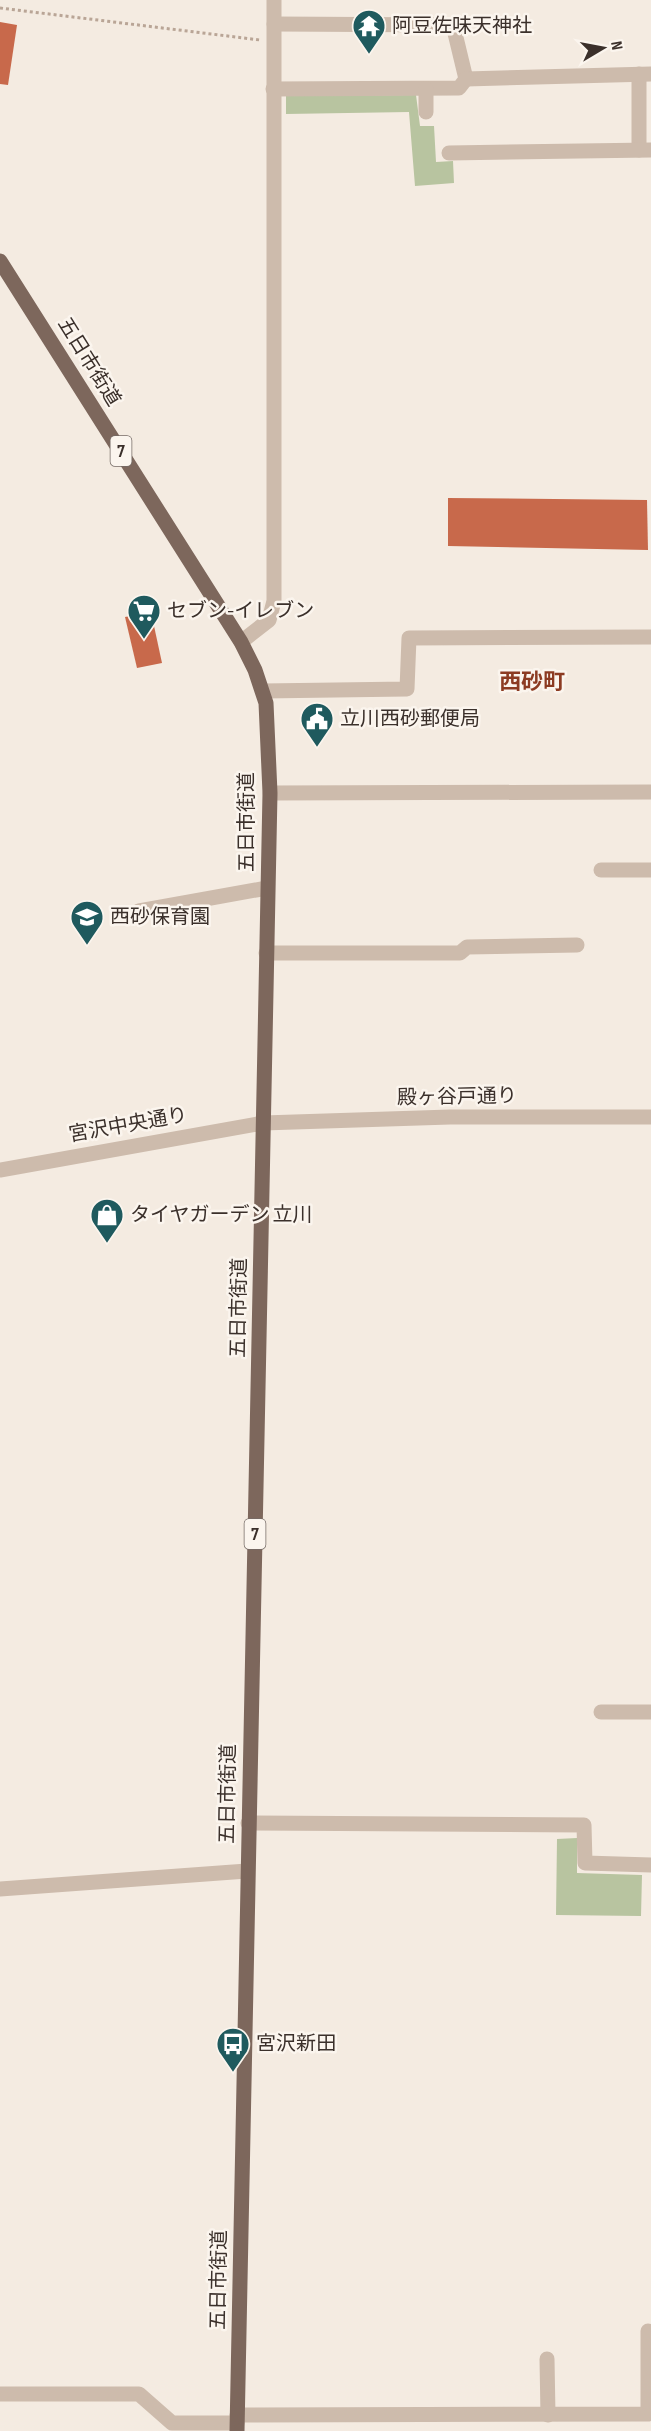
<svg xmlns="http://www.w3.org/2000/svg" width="651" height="2431" font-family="'Sofia Sans Condensed','Noto Sans JP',sans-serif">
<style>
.green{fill:#b8c4a0}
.building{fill:#c8694b}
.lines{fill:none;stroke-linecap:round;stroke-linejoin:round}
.path{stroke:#b9a596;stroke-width:3;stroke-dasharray:3 3;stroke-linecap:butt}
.minor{stroke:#cdbbac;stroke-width:15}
.major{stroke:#7d675c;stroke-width:15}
.labels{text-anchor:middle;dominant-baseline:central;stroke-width:5;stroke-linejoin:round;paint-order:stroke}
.shield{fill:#fbf5ee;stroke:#756b66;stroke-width:1.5}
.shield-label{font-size:18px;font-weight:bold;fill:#3b302b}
.poi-label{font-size:20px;fill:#3b302b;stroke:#fbf5ee;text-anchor:start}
.street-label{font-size:20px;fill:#3b302b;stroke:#fbf5ee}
.quarter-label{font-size:22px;font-weight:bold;fill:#8c3b22;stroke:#fbf5ee}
</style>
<rect width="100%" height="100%" fill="#f4ebe1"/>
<g class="green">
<polygon points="416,95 420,126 434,126 436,162 453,161 454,183 415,186 409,112 286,114 286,96"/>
<polygon points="577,1838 577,1873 642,1875 641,1916 556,1915 557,1839"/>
</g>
<g class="building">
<polygon points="0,22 17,25 8,85 0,84"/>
<polygon points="448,498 647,500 648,550 448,546"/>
<polygon points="151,612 162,663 137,668 125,617"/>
</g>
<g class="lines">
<polyline class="path" points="0,8 260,40"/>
<g class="minor">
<polyline points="274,24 453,25 466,79"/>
<polyline points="639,74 639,150"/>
<polyline points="466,79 651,74"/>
<polyline points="273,89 459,88 466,79"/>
<polyline points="426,89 426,112"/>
<polyline points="449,153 651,150"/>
<polyline points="241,642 269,620 274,601 274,0"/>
<polyline points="263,691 407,689 409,638 651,637"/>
<polyline points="270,793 651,792"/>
<polyline points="601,870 651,870"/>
<polyline points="139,911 267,888"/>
<polyline points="266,953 460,953 467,947 577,945"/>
<polyline points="0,1170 263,1123 450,1117 651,1117"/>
<polyline points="601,1712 651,1712"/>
<polyline points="248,1823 584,1825 585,1863 651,1865"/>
<polyline points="0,1889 247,1871"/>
<polyline points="547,2359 548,2415"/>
<polyline points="0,2394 139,2394 172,2423 237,2423"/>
<polyline points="237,2415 648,2414 648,2331"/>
</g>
<polyline class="major" points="0,261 241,642 255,670 266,703 270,793 237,2431"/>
</g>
<defs>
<g id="temple-pin" transform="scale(1.725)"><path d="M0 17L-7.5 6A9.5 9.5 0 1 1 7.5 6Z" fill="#1f5a5e" stroke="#fbf5ee"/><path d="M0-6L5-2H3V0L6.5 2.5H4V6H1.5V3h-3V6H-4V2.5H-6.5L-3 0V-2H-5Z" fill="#fff"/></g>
<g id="supermarket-pin" transform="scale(1.725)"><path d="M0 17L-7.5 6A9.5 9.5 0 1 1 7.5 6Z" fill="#1f5a5e" stroke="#fbf5ee"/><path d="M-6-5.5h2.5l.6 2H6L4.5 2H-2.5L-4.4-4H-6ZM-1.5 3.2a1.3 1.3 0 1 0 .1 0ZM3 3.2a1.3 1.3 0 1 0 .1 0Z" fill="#fff"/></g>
<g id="civic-pin" transform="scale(1.725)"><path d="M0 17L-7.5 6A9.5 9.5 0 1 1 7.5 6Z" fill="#1f5a5e" stroke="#fbf5ee"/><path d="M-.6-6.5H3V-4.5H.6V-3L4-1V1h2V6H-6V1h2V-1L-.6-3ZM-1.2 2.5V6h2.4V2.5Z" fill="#fff"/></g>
<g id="school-pin" transform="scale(1.725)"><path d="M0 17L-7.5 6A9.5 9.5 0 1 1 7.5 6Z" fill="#1f5a5e" stroke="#fbf5ee"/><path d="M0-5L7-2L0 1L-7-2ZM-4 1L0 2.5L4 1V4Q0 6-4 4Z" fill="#fff"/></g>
<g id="shop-pin" transform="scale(1.725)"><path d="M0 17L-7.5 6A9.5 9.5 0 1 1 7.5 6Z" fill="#1f5a5e" stroke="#fbf5ee"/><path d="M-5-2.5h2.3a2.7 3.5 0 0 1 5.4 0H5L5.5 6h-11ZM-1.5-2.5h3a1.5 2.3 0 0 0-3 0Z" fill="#fff"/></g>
<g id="bus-pin" transform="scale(1.725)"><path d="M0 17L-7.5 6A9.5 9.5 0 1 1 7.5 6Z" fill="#1f5a5e" stroke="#fbf5ee"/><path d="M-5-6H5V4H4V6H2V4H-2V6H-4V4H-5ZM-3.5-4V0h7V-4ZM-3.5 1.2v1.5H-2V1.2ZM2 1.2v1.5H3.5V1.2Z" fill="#fff"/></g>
</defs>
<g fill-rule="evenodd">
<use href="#temple-pin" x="369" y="26"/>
<use href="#supermarket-pin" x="144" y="611"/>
<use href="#civic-pin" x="317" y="719"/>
<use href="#school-pin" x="87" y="917"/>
<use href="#shop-pin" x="107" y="1215"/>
<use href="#bus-pin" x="233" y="2044"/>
</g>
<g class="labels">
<g class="shield">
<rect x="110.5" y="436" width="21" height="30" rx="4.5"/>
<rect x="244.5" y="1519" width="21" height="30" rx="4.5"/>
</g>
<g class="shield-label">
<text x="121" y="451">7</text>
<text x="255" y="1534">7</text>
</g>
<g class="poi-label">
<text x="392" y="26">阿豆佐味天神社</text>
<text x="167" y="611">セブン-イレブン</text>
<text x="340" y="719">立川西砂郵便局</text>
<text x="110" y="917">西砂保育園</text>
<text x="130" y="1215">タイヤガーデン 立川</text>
<text x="256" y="2044">宮沢新田</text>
</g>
<g class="street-label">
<text transform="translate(89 362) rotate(58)">五日市街道</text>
<text transform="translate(247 822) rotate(-90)">五日市街道</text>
<text transform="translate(457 1097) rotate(-1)">殿ヶ谷戸通り</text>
<text transform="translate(128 1125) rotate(-10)">宮沢中央通り</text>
<text transform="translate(239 1308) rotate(-89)">五日市街道</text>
<text transform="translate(228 1794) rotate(-89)">五日市街道</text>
<text transform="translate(219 2280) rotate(-89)">五日市街道</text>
</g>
<g class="quarter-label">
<text x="532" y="682">西砂町</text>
</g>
</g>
<g transform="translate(603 48) rotate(80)" stroke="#fbf5ee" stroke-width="4.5" paint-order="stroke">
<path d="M0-4.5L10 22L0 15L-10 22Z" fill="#3b302b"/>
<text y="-9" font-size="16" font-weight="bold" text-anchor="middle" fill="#3b302b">N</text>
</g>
</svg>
